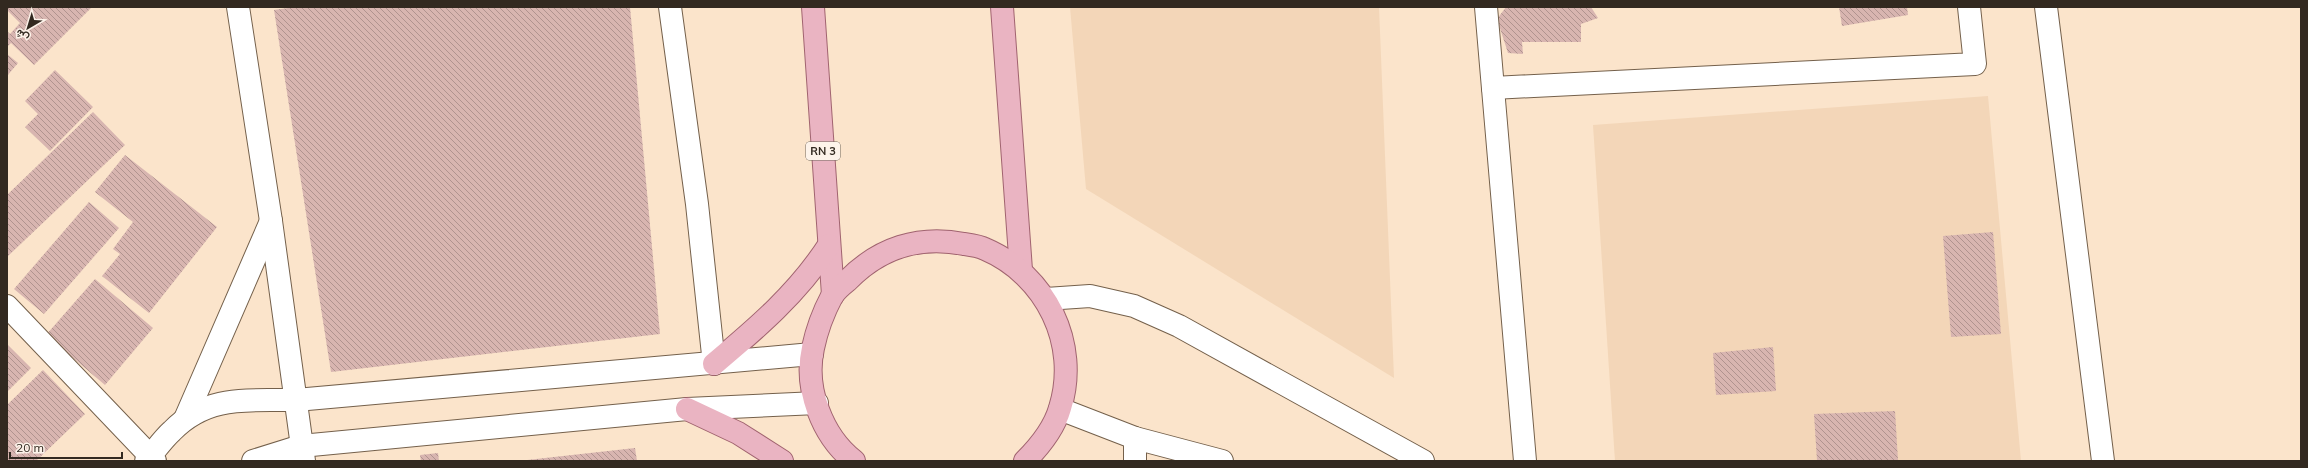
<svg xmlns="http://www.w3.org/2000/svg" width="2308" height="468" font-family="Mulish,Vazirmatn,sans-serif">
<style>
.built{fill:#f3d6b8}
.building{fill:url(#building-back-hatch)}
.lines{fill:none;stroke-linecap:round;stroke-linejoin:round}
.street-casing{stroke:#74604b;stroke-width:24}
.secondary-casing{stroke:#74604b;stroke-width:24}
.primary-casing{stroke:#a0636f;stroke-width:24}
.street{stroke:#fff;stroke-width:22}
.secondary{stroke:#fff;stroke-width:22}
.primary{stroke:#eab4c2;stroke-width:22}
.labels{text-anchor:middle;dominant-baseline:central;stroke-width:4;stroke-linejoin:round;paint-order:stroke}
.shield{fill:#fdf3ea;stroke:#6f665d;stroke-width:1}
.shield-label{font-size:11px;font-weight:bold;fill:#322920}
</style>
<defs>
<pattern id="building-back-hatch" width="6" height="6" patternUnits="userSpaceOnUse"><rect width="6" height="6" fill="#d8b5b0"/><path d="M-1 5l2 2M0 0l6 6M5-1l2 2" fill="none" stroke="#b0938f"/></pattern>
</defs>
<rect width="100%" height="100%" fill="#fbe4cb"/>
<g class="built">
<polygon points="1070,7 1379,7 1394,378 1086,189"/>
<polygon points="1988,96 2021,461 1615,461 1593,125"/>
</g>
<g class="building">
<polygon points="7,7 92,7 34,65 11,43 7,47 7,31 10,34 20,23 7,10"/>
<polygon points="295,7 630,7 660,334 331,372 274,10"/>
<polygon points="1506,7 1591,7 1598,18 1581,24 1581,42 1522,42 1523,54 1508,53 1497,19"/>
<polygon points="1839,7 1907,7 1908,15 1842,26"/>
<polygon points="7,54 18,63 7,76"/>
<polygon points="55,70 93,107 50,151 25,127 38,114 25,101"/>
<polygon points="93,112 125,145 7,257 7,195"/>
<polygon points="125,155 217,227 149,313 102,276 120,254 113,249 133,222 95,192"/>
<polygon points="89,202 119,228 44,314 14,289"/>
<polygon points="1993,232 2001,334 1951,337 1943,236"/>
<polygon points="95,279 153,328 105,385 46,335"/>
<polygon points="7,344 31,368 7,392"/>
<polygon points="1773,347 1776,391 1716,395 1713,353"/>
<polygon points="43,370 85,414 36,461 7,461 7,405"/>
<polygon points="1895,411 1898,460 1817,461 1814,414"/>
<polygon points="635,448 637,461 527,461 527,460"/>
<polygon points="438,453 439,461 421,461 420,455"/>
</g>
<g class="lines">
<g class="street-casing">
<g id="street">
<polyline points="238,7 271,221 304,461"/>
<polyline points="670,7 697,204 714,364"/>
<polyline points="1486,7 1525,461"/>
<polyline points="2046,7 2103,461"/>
<polyline points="1493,88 1975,64 1969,7"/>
<polyline points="1046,299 1090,296 1134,306 1179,326 1423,461"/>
<polyline points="7,306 155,461"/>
<polyline points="1060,409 1135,438 1222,461"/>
<polyline points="1135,438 1135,461"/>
</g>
</g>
<g class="secondary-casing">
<g id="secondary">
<polyline points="185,419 271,221"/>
<path d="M 146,461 C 155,451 162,440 172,431 C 208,394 249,401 296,400 L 812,354"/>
<polyline points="253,461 301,446 687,409 817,403"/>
</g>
</g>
<g class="primary-casing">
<g id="primary">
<polyline points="813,7 833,295"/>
<polyline points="1002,7 1021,270"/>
<path d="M 714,364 C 757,328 798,293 829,245"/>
<polyline points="687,409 738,433 782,461"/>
<path d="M 854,461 C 822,436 804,388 813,348 C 817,329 823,313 832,296 C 836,290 842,285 847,281 C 879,248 919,235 964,244 C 971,245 979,246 985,249 C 1046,275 1080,344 1060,408 C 1054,429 1040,446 1025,461"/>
</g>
</g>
<use href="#street" class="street"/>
<use href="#secondary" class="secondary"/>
<use href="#primary" class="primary"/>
</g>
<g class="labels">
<rect class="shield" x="806" y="142" width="34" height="18" rx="3"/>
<g class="shield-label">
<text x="823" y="151">RN 3</text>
</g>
</g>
<rect width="2308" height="468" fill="none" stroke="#322920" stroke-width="16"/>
<g transform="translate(28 28) rotate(218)" stroke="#fdf3ea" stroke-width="3" paint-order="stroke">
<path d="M0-3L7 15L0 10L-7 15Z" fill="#322920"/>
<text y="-6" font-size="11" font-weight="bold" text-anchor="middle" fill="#322920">ش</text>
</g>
<path d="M10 452v6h112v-6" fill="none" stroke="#322920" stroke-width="2"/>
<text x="16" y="452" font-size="12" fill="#322920" stroke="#fdf3ea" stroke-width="3" paint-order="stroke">20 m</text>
</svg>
